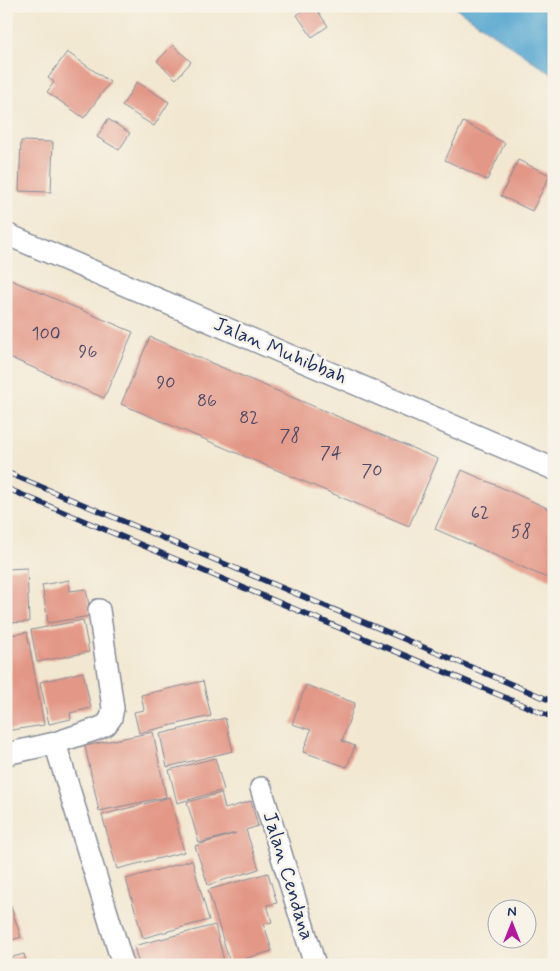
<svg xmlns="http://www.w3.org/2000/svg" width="560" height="971" font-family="Mynerve,sans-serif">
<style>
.water{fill:#56a7d0;stroke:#386b97}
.building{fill:#e39786}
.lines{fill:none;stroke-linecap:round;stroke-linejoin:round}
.minor-casing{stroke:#868c98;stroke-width:24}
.minor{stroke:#fff;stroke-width:21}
.rail-casing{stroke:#1b2f5e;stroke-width:5.5}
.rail{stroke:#f7f3e8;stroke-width:4;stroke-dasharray:11;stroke-linecap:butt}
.labels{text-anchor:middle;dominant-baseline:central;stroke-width:5;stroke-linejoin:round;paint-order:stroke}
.number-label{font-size:18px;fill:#4d4968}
.street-label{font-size:20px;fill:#1b2f5e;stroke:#f7f3e8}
</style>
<rect width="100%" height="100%" fill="#f7f3e8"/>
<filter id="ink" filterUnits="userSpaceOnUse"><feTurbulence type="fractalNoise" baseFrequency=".02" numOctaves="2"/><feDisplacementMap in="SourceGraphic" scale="10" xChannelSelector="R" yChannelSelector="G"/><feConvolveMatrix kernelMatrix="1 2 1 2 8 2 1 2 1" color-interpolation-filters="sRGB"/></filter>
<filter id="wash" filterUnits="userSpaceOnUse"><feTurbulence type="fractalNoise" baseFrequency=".0096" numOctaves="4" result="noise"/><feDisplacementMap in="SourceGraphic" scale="20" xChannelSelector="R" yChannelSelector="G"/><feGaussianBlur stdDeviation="1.12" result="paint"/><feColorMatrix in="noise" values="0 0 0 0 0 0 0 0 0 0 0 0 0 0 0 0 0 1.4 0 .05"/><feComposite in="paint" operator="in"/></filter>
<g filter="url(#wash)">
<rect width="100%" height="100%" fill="#f2e8d2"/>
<polygon class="water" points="453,6 554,6 554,76 549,72"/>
<g id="blocks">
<g class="building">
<polygon points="310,6 314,6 328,26 312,37 297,15"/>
<polygon points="173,45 191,62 176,79 157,61"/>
<polygon points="67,52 110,82 84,118 47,92 54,82 48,78"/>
<polygon points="137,82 169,102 154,126 122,106"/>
<polygon points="108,119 130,133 119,150 97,137"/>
<polygon points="463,122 505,143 487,180 445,160"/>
<polygon points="21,141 53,142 51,192 19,191"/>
<polygon points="518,160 550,175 532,211 501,196"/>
<polygon points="6,278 133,332 104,398 6,356"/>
<polygon points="150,337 438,459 409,526 121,404"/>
<polygon points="462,470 554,511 554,581 435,529"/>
<polygon points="27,568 29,622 6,623 6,569"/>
<polygon points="69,580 70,591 86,589 91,616 48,623 42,585"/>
<polygon points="83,620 89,652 37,662 31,630"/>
<polygon points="27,632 44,725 6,731 6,636"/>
<polygon points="83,672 91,708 70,713 71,719 49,724 40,682"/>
<polygon points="203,681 211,716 139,733 134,712 144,710 141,695"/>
<polygon points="306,685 355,703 342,741 355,746 347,767 303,752 311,730 292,724"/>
<polygon points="225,718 233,751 167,767 160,734"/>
<polygon points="153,732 166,797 99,811 85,746"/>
<polygon points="215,758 224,790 177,803 169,770"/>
<polygon points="221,793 225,809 251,801 258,826 246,830 259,869 208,885 195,846 236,833 199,843 187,802"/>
<polygon points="170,797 184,852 117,869 102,815"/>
<polygon points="192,860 209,920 143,938 126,879"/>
<polygon points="268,873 277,903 267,905 272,922 264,924 272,951 230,963 208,890"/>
<polygon points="6,892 21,937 6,942"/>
<polygon points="215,925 225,965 139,965 134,946"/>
<polygon points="24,954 27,965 6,965 6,959"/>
</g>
</g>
</g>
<g filter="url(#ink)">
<use href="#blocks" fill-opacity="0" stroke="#868c98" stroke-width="1"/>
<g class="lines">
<g class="minor-casing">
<g id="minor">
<polyline points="6,234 554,469"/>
<polyline points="55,743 123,965"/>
<polyline points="6,754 55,743 97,729 106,725 111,718 113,708 99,610"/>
<polyline points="261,788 315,965"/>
</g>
</g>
<use href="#minor" class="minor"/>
<g class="rail-casing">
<g id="rail">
<polyline points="6,472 554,702"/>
<polyline points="6,488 554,718"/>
</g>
</g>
<use href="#rail" class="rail"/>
</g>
</g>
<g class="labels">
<g class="number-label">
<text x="46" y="334">100</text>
<text x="88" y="352">96</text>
<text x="166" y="383">90</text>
<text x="207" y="401">86</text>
<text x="249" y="418">82</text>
<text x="290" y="436">78</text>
<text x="331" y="453">74</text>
<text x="372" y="471">70</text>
<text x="480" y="513">62</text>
<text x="521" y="532">58</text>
</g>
<g class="street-label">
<text transform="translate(280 351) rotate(23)">Jalan Muhibbah</text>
<text transform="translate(288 876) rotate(73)">Jalan Cendana</text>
</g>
</g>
<rect width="560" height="971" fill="none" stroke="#f7f3e8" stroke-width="25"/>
<g transform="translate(512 924)"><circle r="24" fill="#f7f3e8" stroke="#9fa5b1"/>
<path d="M0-4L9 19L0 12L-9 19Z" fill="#b5179e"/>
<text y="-8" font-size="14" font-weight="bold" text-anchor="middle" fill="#1b2f5e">N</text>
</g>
</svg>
